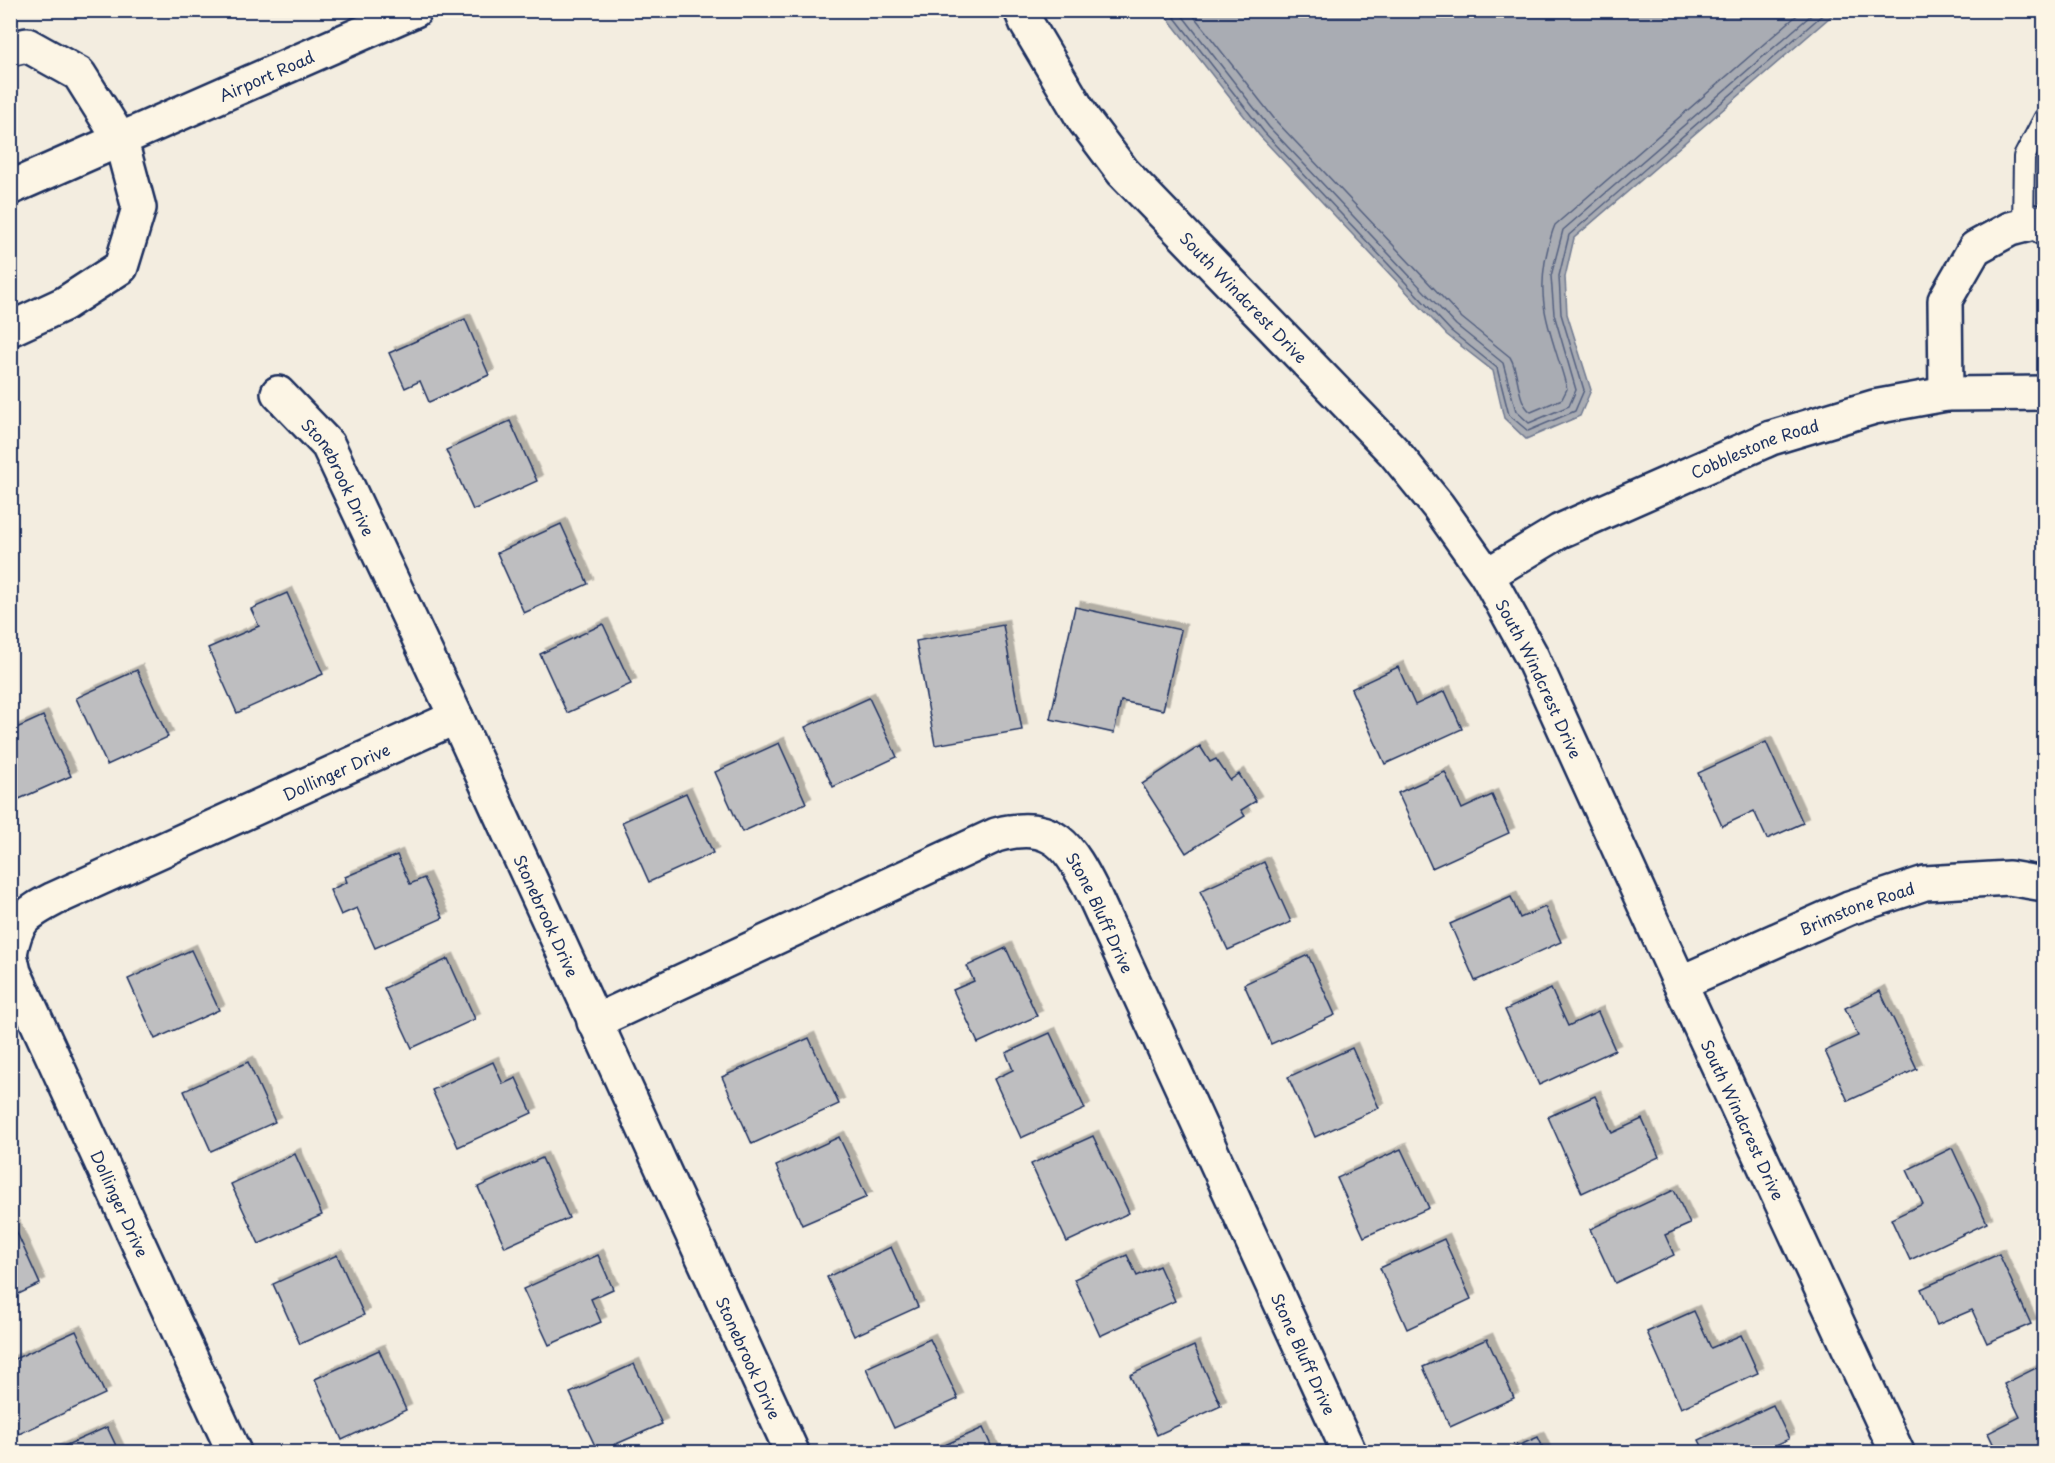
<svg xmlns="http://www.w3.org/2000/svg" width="2055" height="1463" font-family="'Playpen Sans',sans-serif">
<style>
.water{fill:#a9acb3;stroke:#707a91;stroke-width:1.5}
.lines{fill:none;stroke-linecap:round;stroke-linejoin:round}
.shore{stroke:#546180;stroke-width:1.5}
.building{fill:#bebec0;stroke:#1b2f5e;stroke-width:1.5;filter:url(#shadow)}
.lane-casing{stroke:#1b2f5e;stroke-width:24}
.street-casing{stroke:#1b2f5e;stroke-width:38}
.secondary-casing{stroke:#1b2f5e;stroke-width:38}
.lane{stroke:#fcf5e5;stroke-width:20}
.street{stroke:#fcf5e5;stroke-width:33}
.secondary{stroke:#fcf5e5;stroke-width:33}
.labels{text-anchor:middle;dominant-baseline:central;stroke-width:4.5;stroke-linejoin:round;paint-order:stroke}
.street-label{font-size:16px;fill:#1b2f5e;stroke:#fcf5e5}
</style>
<defs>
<filter id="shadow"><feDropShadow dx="5.5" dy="-5.5" stdDeviation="0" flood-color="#0004"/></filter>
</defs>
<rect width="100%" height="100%" fill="#f3ede0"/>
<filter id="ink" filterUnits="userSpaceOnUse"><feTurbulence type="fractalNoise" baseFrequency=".0167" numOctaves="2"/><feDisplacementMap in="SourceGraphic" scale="12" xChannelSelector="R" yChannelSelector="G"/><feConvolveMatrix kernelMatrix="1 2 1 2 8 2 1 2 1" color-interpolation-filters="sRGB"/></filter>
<g filter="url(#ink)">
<polygon class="water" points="1162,11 1837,11 1574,238 1565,277 1567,314 1591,390 1580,416 1526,439 1504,418 1493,371 1447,335 1259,135"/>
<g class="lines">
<g class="shore">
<polyline points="1169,10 1264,132 1451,331 1497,368 1509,415 1528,431 1575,411 1584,390 1561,314 1559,276 1569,235 1828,10"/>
<polyline points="1178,10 1269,127 1456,325 1503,363 1516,411 1529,423 1569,406 1576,390 1554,314 1551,276 1563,230 1817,10"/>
<path d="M 1189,10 L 1276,121 L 1462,318 L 1510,357 C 1520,373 1516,401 1531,412 L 1562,399 L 1567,389 C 1554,338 1534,307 1547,252 C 1549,243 1551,234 1555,225 L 1803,10"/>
</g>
</g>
<g class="building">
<polygon points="465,319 489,375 429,402 420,381 405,388 389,353"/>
<polygon points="510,421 537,481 473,510 446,450"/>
<polygon points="561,524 588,584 524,613 497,553"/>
<polygon points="287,593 323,674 237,713 208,648 259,626 251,609"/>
<polygon points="1075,607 1181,630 1163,710 1121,701 1114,733 1050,719"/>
<polygon points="603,624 631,684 567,713 540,654"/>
<polygon points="1003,625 1022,730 935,745 916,641"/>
<polygon points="1398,667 1415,705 1445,691 1462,729 1385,764 1351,689"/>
<polygon points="137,670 168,737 107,765 76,698"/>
<polygon points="869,698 897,757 833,787 805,727"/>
<polygon points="43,716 71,776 10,803 10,731"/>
<polygon points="1766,742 1803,823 1767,839 1754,811 1722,826 1698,773"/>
<polygon points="779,743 806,803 742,832 715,772"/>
<polygon points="1200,746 1210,762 1216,759 1230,780 1239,774 1256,801 1241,810 1245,816 1186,853 1142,784"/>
<polygon points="1445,772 1462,809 1492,795 1509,833 1432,868 1398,793"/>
<polygon points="686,793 713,853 649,882 622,822"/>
<polygon points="397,855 410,884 424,878 443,918 375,948 357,908 341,915 330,890 347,882 345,877"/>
<polygon points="1264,862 1291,922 1228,950 1200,891"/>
<polygon points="1511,897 1520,918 1545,907 1561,942 1475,981 1450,924"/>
<polygon points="1006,948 1037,1016 978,1043 953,990 974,981 967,966"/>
<polygon points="191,950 219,1010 155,1039 128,979"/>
<polygon points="1308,955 1335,1015 1271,1044 1244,984"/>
<polygon points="448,959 475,1019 412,1048 384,988"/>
<polygon points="1551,989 1568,1026 1598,1012 1615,1050 1539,1085 1505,1010"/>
<polygon points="1880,991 1917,1069 1848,1101 1825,1051 1858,1036 1845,1008"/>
<polygon points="1050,1033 1085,1109 1021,1138 994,1079 1013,1070 1006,1053"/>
<polygon points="809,1038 839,1104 752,1144 722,1077"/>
<polygon points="1352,1048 1379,1108 1315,1137 1288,1077"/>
<polygon points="248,1062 275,1122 211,1151 184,1091"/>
<polygon points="493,1062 503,1084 516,1078 532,1113 458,1147 432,1090"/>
<polygon points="1595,1096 1612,1133 1642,1119 1659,1157 1582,1193 1548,1117"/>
<polygon points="1093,1136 1129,1213 1067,1242 1031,1164"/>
<polygon points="839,1137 867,1197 802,1225 776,1166"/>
<polygon points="1952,1148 1987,1223 1910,1260 1891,1219 1923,1204 1907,1170"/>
<polygon points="1401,1149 1429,1208 1364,1237 1337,1178"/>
<polygon points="295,1154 322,1215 259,1244 231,1184"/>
<polygon points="542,1158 569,1218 505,1247 478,1187"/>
<polygon points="1674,1190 1690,1224 1665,1235 1674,1255 1615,1283 1590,1229"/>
<polygon points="13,1224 40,1284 10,1298 10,1225"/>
<polygon points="1444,1239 1471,1299 1407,1329 1380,1268"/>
<polygon points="891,1247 918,1307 854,1336 827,1277"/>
<polygon points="1999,1254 2031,1324 1987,1343 1972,1310 1937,1325 1921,1289"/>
<polygon points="337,1255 364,1315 300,1344 273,1284"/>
<polygon points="598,1255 613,1289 591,1299 601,1322 549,1345 523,1289"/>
<polygon points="1127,1255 1137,1276 1159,1266 1175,1301 1100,1336 1074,1279"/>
<polygon points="1694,1311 1711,1348 1741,1335 1758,1373 1681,1408 1647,1332"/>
<polygon points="76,1331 105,1394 19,1434 10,1416 10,1361"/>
<polygon points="930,1339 958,1399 894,1428 866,1368"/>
<polygon points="1487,1339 1514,1398 1450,1427 1423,1367"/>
<polygon points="1194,1346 1221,1406 1157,1435 1130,1375"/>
<polygon points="379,1350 406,1410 342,1440 315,1379"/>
<polygon points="634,1364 662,1424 598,1452 570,1393"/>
<polygon points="2044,1364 2044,1452 1997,1452 1988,1433 2020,1417 2004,1384"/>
<polygon points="1773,1405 1789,1439 1761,1452 1705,1452 1699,1440"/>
<polygon points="107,1427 119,1452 51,1452"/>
<polygon points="983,1428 994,1452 929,1452"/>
<polygon points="1538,1437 1545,1452 1504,1452"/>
</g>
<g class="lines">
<g class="lane-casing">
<polyline id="lane" points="2023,226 2024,157 2044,119"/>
</g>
<g class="street-casing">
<g id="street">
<path id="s1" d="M 1021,10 L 1027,24 L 1084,120 L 1123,172 L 1394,452 L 1438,506 L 1487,575 L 1531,655 L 1680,983 L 1897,1452"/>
<path id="s2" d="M 278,393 L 328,445 L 456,717 L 792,1452"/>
<polyline points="1946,394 1945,300 1975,248 2010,229 2037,222 2044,228"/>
<path id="s3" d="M 1487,575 L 1560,531 L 1771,438 L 1874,407 L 1946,394 L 2044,393"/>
<path id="s4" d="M 10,954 L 14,972 L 234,1452"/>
<path id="s5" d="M 10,954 C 16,920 25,914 54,899 L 456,717"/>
<path id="s6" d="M 1680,983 L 1849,908 L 1925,883 L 2009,878 L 2044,884"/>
<path id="s7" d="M 594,1022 L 996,835 C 1054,819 1070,847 1093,893 L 1349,1452"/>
</g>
</g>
<g class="secondary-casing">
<g id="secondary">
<polyline points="10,49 27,45 79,74 121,141 139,208 121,267 64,304 10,329"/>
<path id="s8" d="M 10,188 L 415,10"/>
</g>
</g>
<use href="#lane" class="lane"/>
<use href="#street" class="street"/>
<use href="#secondary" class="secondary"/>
</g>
</g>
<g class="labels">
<g class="street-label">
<text stroke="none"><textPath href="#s8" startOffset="280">Airport Road</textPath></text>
<text stroke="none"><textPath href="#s1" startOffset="366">South Windcrest Drive</textPath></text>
<text stroke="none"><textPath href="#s3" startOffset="297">Cobblestone Road</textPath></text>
<text stroke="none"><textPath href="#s2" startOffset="105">Stonebrook Drive</textPath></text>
<text stroke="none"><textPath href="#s1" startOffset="852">South Windcrest Drive</textPath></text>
<text stroke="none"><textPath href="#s5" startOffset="384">Dollinger Drive</textPath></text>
<text stroke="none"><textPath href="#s6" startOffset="192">Brimstone Road</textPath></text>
<text stroke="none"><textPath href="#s7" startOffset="592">Stone Bluff Drive</textPath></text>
<text stroke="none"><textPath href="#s2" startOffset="591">Stonebrook Drive</textPath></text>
<text stroke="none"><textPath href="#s1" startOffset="1338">South Windcrest Drive</textPath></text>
<text stroke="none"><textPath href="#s4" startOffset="273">Dollinger Drive</textPath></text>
<text stroke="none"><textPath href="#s7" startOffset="1078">Stone Bluff Drive</textPath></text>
<text stroke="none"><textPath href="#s2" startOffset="1077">Stonebrook Drive</textPath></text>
</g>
</g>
<rect width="2055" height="1463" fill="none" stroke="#fcf5e5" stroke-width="36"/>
<rect x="18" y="18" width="2019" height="1427" fill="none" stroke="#1b2f5e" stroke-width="2" filter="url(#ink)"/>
</svg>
